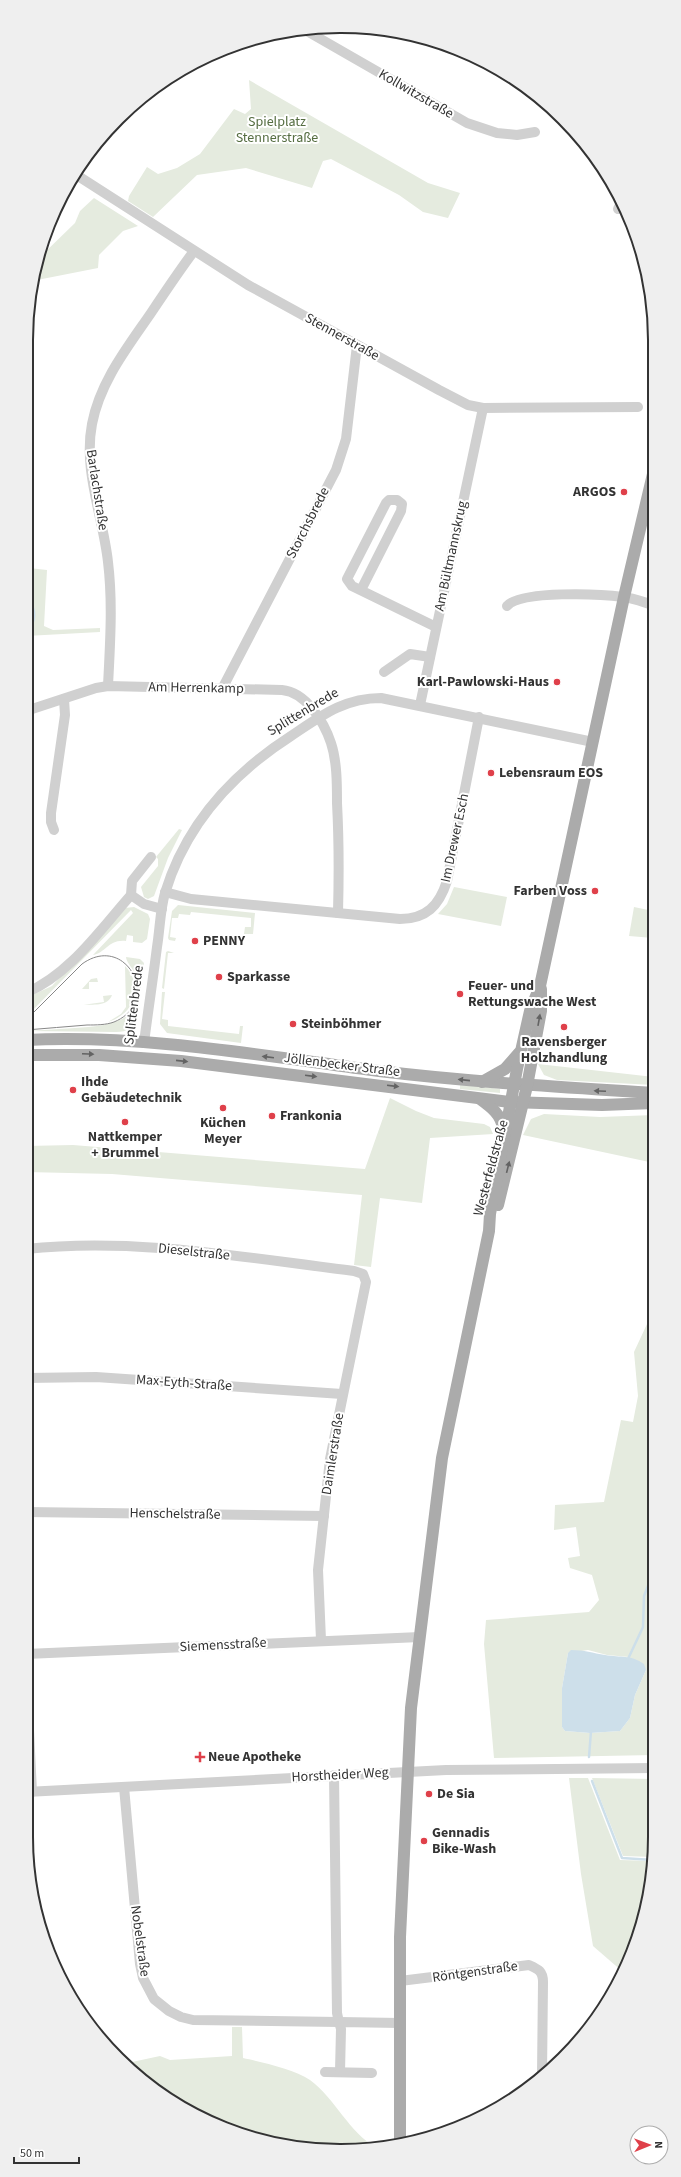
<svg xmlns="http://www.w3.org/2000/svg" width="681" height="2177" font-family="'Source Sans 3',sans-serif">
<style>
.green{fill:#e5ebdf;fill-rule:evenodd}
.water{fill:#cddfea}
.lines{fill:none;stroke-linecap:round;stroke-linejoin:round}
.stream{stroke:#cddfea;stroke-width:2.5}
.minor{stroke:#d0d0d0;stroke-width:10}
.major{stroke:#ababab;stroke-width:12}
.tram{stroke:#888;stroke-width:1}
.oneway{fill:#636363}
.poi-dot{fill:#df404a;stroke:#fff;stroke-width:1.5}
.labels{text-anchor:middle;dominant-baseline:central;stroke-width:4;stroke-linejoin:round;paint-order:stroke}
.street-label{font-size:14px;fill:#333;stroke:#fff}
.park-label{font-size:14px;fill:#556d41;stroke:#fff}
.poi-label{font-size:14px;font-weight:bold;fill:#333;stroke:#fff;text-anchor:start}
.rim{fill:none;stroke:#333;stroke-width:2}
</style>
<rect width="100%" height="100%" fill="#fff"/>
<g class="green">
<polygon points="249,80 428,183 460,193 448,218 423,212 399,195 331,159 323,161 312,188 246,168 197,175 153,217 128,201 129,196 147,167 158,174 177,168 200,154 234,109 245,114 251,109"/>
<polygon points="94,198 138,226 123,231 99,255 98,268 32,281 39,258 75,223 80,211"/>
<polygon points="26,554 29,568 47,570 44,626 53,630 100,628 100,632 26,636 29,604 26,600"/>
<polygon points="179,829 182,830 168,858 154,896 148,899 144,897 141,887 158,866 158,859 156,857"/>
<polygon points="454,887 507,897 501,926 438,914 447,904"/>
<polygon points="178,905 255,913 253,934 244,934 245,927 251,927 251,918 191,912 190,915 179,914 178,918 172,918 170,937 176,938 175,941 169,940 168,938 172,911"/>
<path d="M 134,907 L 148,914 L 150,919 L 147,939 L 142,943 L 133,942 L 133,936 L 127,935 L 126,941 C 108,939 106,953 93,955 L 133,913 L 131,910 L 26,1017 L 26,998 L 52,986 L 125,908 Z"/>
<polygon points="634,907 653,911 653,938 629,936"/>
<polygon points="168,951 174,953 168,953 164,989 162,988 166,952"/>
<path d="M 126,957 L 140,959 L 144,963 L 137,1016 C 133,1028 128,1032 116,1032 L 29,1031 C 44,1030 60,1029 75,1028 C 101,1026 139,1025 139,990 C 139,971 127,966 126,957 Z"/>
<path d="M 125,966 C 145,987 134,1014 108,1022 L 121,1014 L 126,1007 Z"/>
<polygon points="97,978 98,982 89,982 89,989 82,989 91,979"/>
<polygon points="162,992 165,992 162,1019 168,1020 168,1026 239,1034 240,1026 243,1026 241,1043 167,1033 160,1024"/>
<path d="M 112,995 C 108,1007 92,1004 82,1005 L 104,1002 L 103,996 Z"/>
<polygon points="538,1064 654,1077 654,1085 557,1080 544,1075"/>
<polygon points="460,1084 500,1089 500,1093 460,1089"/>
<polygon points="390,1098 416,1111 434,1118 484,1124 490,1127 493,1134 430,1138 422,1203 380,1198 371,1267 354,1265 362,1195 112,1174 26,1172 26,1146 73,1145 365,1169"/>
<polygon points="544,1114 600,1117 654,1115 654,1163 523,1135 531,1119"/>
<path d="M 654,1309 L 655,1755 L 494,1758 L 484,1644 L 486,1620 L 589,1612 L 599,1600 L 592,1575 L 570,1568 L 568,1558 L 580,1556 L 576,1527 L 554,1530 L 555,1505 L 604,1502 L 621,1420 L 633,1422 L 638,1396 L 634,1352 ZM 588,1650 L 607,1655 L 629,1657 L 646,1670 L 635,1695 L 630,1718 L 620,1731 L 590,1733 L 565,1731 L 562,1727 L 562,1688 L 568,1653 Z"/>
<path d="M 569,1778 L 588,1778 L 620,1860 L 653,1861 C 649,1899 641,1938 623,1972 L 593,1946 L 581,1874 Z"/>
<polygon points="592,1778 655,1779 655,1836 653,1857 623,1856"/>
<path d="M 232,2027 L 242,2027 L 243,2058 C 261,2062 294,2069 310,2080 C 336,2099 348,2132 377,2148 L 361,2150 L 300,2148 L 201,2118 L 149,2086 L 117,2056 L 132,2062 L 160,2056 L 170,2060 L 232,2056 Z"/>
</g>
<path class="water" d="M 571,1650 C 584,1650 593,1653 605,1655 C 622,1658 629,1654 644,1664 L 646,1670 L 635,1695 L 630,1718 L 620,1731 L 590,1733 L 565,1731 L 562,1727 L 562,1688 L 568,1653 Z"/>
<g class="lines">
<g class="stream">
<path d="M 26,596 C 38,611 36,620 26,635"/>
<polyline points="628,1659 643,1627 644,1596 655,1568"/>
<polyline points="589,1757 591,1731"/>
<polyline points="592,1781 622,1858 653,1860"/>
</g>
<g class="minor">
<polyline points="305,30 467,123 497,133 517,135 535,132"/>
<polyline points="75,174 248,285 439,390 468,405 483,408 638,407"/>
<polyline points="618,209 622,201"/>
<polyline points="361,590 401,511 402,504 397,500 389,500 386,503 347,579 352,586 436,627"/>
<path d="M 507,606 C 521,590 601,594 623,597 C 633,598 643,602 653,605"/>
<polyline points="384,672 410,654 430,657"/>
<path d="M 108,686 C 110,645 113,603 108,562 C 103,516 83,471 92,424 C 100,382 127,348 151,313 C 165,292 179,271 194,251"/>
<polyline points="222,689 336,470 346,439 357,345"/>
<polyline points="420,705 483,408"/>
<path d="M 26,711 L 96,688 L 108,686 L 282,690 C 306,692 324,722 331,743 C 337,761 337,784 337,803 C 339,840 339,876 338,913"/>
<polyline points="54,830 51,822 51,813 65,715 64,699"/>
<path d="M 165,892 L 191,899 L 400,919 C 426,919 439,906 447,881 L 479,717"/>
<polyline points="131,895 132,881 151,857"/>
<path d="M 26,993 C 70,974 100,930 131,895 L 144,904 L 162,909"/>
<path d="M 144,1043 C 148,1011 153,979 157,947 C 160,929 160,910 165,893 C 186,824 232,774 291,736 C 321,716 344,698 381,698 L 593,742"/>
<path d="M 26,1249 C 135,1237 246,1258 354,1271 L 363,1274 L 366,1282 L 330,1459 L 318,1570 L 321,1640"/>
<polyline points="26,1378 96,1377 342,1394"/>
<polyline points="26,1512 324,1516"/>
<polyline points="26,1654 420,1637"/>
<polyline points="26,1668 32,1792"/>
<polyline points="124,1787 140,1964 143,1978 154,1999 169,2011 181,2017 193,2020 339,2022 337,2013 334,1775"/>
<polyline points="26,1792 446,1770 655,1768"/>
<path d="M 400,1981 L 529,1965 C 538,1969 543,1971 543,1982 L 542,2075"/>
<polyline points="325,2072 372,2073"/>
<polyline points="340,2072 341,2029 339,2022 400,2023"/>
</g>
<g class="major">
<path d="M 26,1040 C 141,1034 265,1056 379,1071 C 470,1082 562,1087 654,1093"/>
<polyline points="26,1055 99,1055 181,1061 510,1102 602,1105 654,1103"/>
<polyline points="482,1082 505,1069 519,1053"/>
<path d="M 480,1099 C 491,1107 502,1115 503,1129"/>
<polyline points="498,1205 527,1086 541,1011 541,989"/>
<polyline points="400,2144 400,1937 411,1708 442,1458 489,1231 490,1214 517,1069 530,1011 540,986 624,597 653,474"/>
</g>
<path class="tram" d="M 26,1020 L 82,964 C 126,932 163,1002 114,1022 C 106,1025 96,1025 87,1025 C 67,1027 46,1028 26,1030"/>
</g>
<defs><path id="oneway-solid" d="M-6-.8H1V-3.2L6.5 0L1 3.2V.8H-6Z"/></defs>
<g class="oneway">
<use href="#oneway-solid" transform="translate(539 1020) rotate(-80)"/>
<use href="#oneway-solid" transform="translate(88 1054) rotate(2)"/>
<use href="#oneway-solid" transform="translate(268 1057) rotate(-173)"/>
<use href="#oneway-solid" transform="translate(182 1061) rotate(6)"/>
<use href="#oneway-solid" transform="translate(311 1076) rotate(7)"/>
<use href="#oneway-solid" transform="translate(464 1080) rotate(-174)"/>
<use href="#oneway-solid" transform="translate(393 1086) rotate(7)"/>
<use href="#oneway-solid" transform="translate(600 1091) rotate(-177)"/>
<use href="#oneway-solid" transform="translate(508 1167) rotate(-76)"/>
</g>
<g class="poi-dot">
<circle cx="624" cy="492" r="4"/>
<circle cx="557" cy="682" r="4"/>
<circle cx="491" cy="773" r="4"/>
<circle cx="595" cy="891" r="4"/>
<circle cx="195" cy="941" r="4"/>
<circle cx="219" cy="977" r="4"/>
<circle cx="460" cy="994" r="4"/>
<circle cx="293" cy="1024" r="4"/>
<circle cx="564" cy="1027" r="4"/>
<circle cx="73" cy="1090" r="4"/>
<circle cx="223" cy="1108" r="4"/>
<circle cx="272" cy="1116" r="4"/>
<circle cx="125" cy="1122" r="4"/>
<path d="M198 1751h4v4h4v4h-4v4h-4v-4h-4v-4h4z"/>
<circle cx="429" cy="1794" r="4"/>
<circle cx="424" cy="1841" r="4"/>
</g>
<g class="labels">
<g class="street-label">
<text transform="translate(416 94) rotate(30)">Kollwitzstraße</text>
<text transform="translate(342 337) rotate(29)">Stennerstraße</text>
<text transform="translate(97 490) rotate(81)">Barlachstraße</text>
<text transform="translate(308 523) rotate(-63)">Storchsbrede</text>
<text transform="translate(451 556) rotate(-78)">Am Bültmannskrug</text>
<text transform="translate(196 688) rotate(1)">Am Herrenkamp</text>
<text transform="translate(303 712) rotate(-31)">Splittenbrede</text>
<text transform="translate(455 838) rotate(-78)">Im Drewer Esch</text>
<text transform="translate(134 1005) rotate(-83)">Splittenbrede</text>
<text transform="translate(342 1065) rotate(7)">Jöllenbecker Straße</text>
<text transform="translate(491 1168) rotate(-75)">Westerfeldstraße</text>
<text transform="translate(194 1252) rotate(6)">Dieselstraße</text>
<text transform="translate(184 1383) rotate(4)">Max-Eyth-Straße</text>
<text transform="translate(333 1454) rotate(-81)">Daimlerstraße</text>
<text transform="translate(175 1514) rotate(1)">Henschelstraße</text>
<text transform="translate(223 1645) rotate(-3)">Siemensstraße</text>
<text transform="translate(340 1775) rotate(-3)">Horstheider Weg</text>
<text transform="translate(140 1941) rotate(82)">Nobelstraße</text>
<text transform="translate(475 1972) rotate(-8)">Röntgenstraße</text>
</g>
<g class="park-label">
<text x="277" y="122">Spielplatz<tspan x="277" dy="16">Stennerstraße</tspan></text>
</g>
<g class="poi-label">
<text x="616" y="492" text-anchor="end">ARGOS</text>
<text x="549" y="682" text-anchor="end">Karl-Pawlowski-Haus</text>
<text x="499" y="773">Lebensraum EOS</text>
<text x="587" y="891" text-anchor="end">Farben Voss</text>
<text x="203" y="941">PENNY</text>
<text x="227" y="977">Sparkasse</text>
<text x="468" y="986">Feuer- und<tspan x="468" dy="16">Rettungswache West</tspan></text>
<text x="301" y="1024">Steinböhmer</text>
<text x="564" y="1042" text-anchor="middle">Ravensberger<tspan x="564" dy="16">Holzhandlung</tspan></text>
<text x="81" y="1082">Ihde<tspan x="81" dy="16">Gebäudetechnik</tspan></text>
<text x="280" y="1116">Frankonia</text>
<text x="223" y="1123" text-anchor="middle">Küchen<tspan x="223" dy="16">Meyer</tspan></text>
<text x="125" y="1137" text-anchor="middle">Nattkemper<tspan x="125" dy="16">+ Brummel</tspan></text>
<text x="208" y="1757">Neue Apotheke</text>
<text x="437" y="1794">De Sia</text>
<text x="432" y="1833">Gennadis<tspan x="432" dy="16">Bike-Wash</tspan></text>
</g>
</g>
<path d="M0 0H681V2177H0ZM340 33H341A307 307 0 0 1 648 340V1837A307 307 0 0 1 341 2144H340A307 307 0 0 1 33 1837V340A307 307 0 0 1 340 33Z" fill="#efefef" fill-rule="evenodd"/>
<path class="rim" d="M340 33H341A307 307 0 0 1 648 340V1837A307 307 0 0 1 341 2144H340A307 307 0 0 1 33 1837V340A307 307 0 0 1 340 33Z"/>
<g transform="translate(649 2145) rotate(89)"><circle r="19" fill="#ffffff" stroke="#adadad"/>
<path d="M0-3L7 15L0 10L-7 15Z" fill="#df404a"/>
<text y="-6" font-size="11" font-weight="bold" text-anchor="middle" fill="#333333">N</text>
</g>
<path d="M14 2157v6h65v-6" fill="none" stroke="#333333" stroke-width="2"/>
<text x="20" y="2157" font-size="12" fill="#333333" stroke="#ffffff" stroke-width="3" paint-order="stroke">50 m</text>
</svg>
